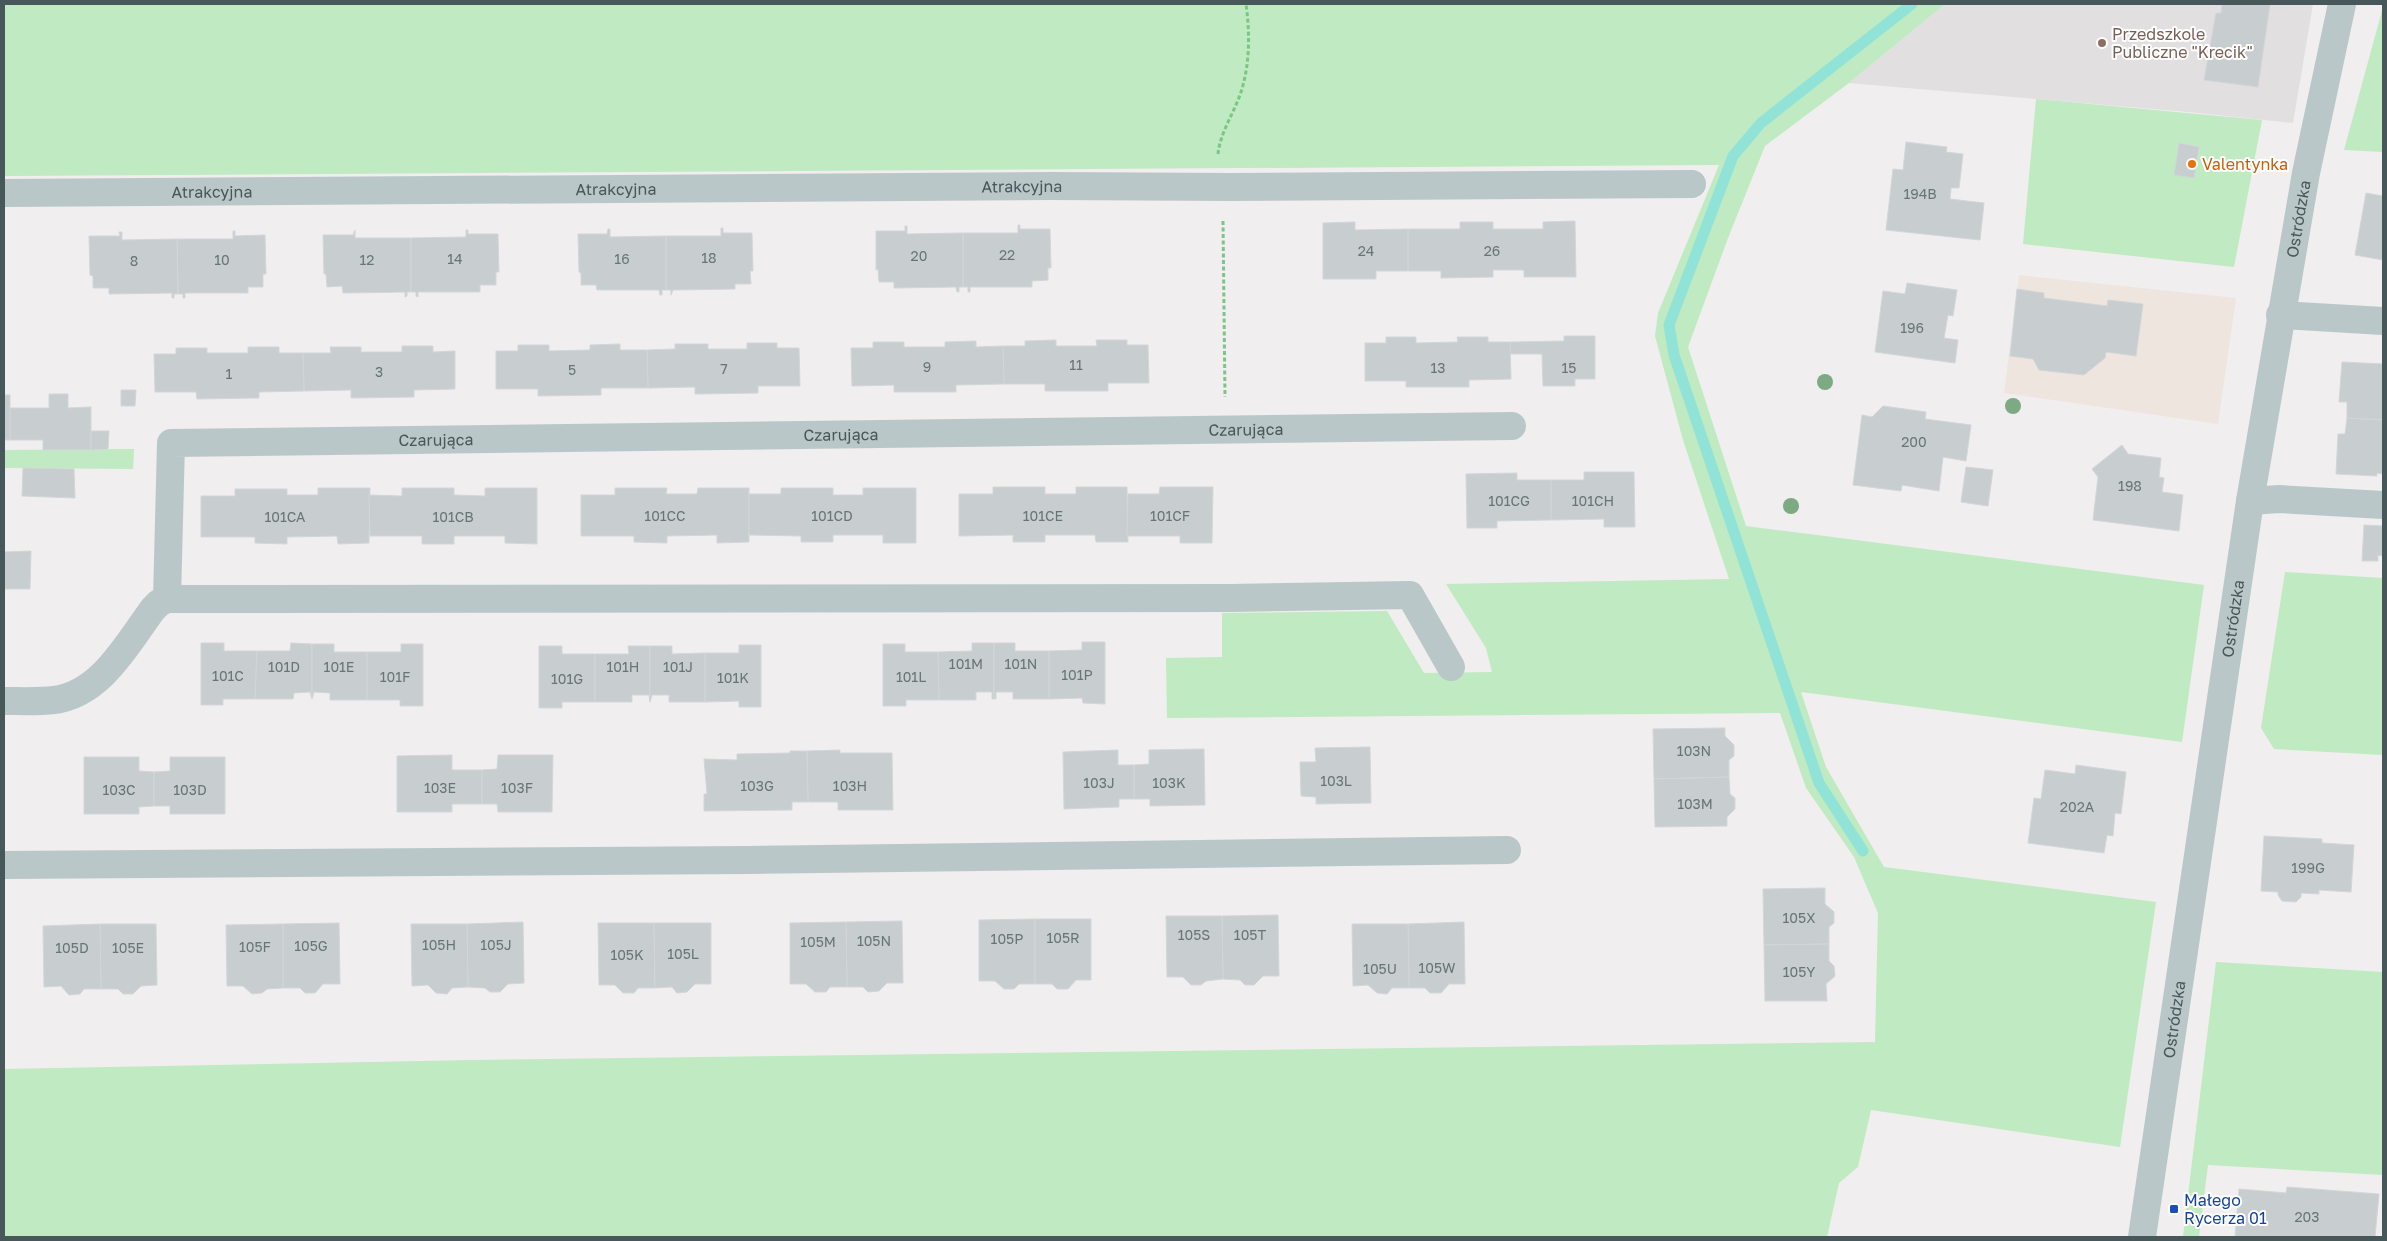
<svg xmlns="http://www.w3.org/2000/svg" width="2387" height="1241" font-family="'Golos Text',sans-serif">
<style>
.commercial{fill:#efe5df}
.education{fill:#e1dfe0}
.green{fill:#c0eac1}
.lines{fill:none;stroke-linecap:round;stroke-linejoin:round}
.stream{stroke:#91e3d8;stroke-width:11}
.building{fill:#c8cdcf;stroke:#d2d6d9}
.path{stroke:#7bc587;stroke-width:3;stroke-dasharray:4 2.5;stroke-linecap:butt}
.minor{stroke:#bac7c9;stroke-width:28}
.tree{fill:#7daa83}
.education-dot{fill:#8d6e63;stroke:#fff;stroke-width:2}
.food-dot{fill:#e8710a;stroke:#fff;stroke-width:2}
.transit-dot{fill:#1a4fb4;stroke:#fff;stroke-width:2}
.labels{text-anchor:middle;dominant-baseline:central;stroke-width:4;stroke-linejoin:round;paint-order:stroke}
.number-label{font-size:14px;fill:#687476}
.education-label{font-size:16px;fill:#785e54;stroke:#fff;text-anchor:start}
.food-label{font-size:16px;fill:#c56008;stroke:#fff;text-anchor:start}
.street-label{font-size:16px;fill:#485759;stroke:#fff}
.transit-label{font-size:16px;fill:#164399;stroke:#fff;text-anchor:start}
</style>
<rect width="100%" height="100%" fill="#f0eeee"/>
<polygon class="commercial" points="2019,275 2236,298 2218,424 2004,393"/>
<polygon class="education" points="1945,4 2313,4 2293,123 2188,112 1849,83"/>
<g class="green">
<polygon points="4,4 1945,4 1849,83 1765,146 1728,238 1688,347 1746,526 2204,585 2182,742 1801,692 1826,767 1884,867 2156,902 2120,1147 1871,1110 1858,1167 1839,1183 1827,1237 4,1237 4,1069 472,1060 1875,1042 1878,913 1854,857 1806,788 1780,713 1167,718 1166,658 1222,657 1222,613 1387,611 1424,673 1492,672 1486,648 1446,584 1729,579 1683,440 1655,336 1658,313 1719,165 4,176"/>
<polygon points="2383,7 2383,152 2344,150"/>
<polygon points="2036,99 2262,120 2234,267 2023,244"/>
<polygon points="134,449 133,469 4,468 4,450"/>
<polygon points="2285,572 2383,578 2383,755 2274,749 2261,728"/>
<polygon points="2216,962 2383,972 2383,1175 2208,1165 2199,1237 2183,1237"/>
</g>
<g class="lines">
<polyline class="stream" points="1863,851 1819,783 1674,355 1669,325 1733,156 1761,123 1912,4"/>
</g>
<g class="building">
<polygon points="2222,4 2270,4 2258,87 2204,80 2216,13 2221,13"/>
<polygon points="1906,142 1947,147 1946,152 1963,154 1959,188 1951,188 1950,199 1984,203 1980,240 1886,230 1893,169 1903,170"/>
<polygon points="2179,143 2199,147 2194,178 2174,175"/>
<polygon points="2366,193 2383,196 2383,260 2355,255"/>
<polygon points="1575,221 1576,277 1524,277 1524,270 1493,270 1493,277 1441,278 1441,271 1408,271 1408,229 1460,229 1460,222 1493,222 1493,229 1543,229 1543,222"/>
<polygon points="1355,222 1355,230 1408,229 1408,271 1376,271 1376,279 1323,279 1323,223"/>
<polygon points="1018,225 1020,225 1020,229 1050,229 1051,268 1048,268 1048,280 1032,281 1032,287 970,287 970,292 968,292 968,287 963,287 963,233 1018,233"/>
<polygon points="905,226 907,226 907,234 963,233 963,287 959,287 959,292 957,292 956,287 894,288 894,282 879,282 878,269 876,270 876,231 905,231"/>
<polygon points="721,228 723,228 723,233 752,233 753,271 750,271 751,284 735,284 735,289 673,290 671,295 671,290 666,290 666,236 721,236"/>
<polygon points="608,229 610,229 610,237 666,236 666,290 662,290 662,295 660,295 659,290 597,290 596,285 581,285 581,273 579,272 578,234 607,234"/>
<polygon points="355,230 355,238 411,238 411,292 407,292 407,296 405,297 405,292 343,293 342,286 327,287 326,274 324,274 323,235 353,235"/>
<polygon points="466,230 468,230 468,234 498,234 499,272 496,272 496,285 480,285 480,292 418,292 418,297 416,296 416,292 411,292 411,238 466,237"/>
<polygon points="233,231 235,231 235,236 265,235 266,274 263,274 263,287 248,287 248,293 185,293 185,298 183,298 183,294 178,294 177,239 233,239"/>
<polygon points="119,232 122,232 122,240 177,239 178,294 174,294 174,298 172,298 172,293 109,294 109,288 93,288 93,276 90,275 89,236 120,236"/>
<polygon points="1907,283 1957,290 1953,316 1948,315 1944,338 1958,340 1955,363 1875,352 1883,291 1905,294"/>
<polygon points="2017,289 2044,293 2044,298 2107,306 2108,300 2143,304 2136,356 2106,352 2105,358 2084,375 2039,370 2033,359 2010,356"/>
<polygon points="1564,336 1595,336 1595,379 1575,379 1575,386 1543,386 1542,354 1510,354 1510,342 1564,341"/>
<polygon points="1386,337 1416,337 1416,343 1458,342 1457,337 1488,337 1488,342 1510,342 1511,379 1469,380 1469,387 1406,387 1406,381 1365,381 1365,343 1386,343"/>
<polygon points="1056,340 1056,346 1097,346 1096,340 1127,340 1127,345 1148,345 1149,383 1108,383 1108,391 1045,391 1045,384 1004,384 1003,346 1025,346 1025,341"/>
<polygon points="976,341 976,347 1003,346 1004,384 956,385 956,392 894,392 894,385 852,386 851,348 873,348 873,342 904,342 904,347 945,347 945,342"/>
<polygon points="747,343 777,343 777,348 799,348 800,386 758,386 758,393 695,394 695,387 648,388 647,350 675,349 675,344 708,344 708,349 747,349"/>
<polygon points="620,344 620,350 647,350 648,388 601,388 601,395 538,396 538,389 496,389 496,351 518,351 518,345 549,345 549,351 590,350 590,345"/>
<polygon points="402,346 433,346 433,352 455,351 455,389 414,390 414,397 351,398 351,390 304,391 303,353 331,353 330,347 361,347 361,352 402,352"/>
<polygon points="248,347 279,347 279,353 303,353 304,391 259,392 259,398 197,399 196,392 155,392 154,354 176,354 176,348 207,348 207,353 248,353"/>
<polygon points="2342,362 2383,364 2383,420 2347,418 2347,402 2339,402"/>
<polygon points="121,390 136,390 135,406 121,406"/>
<polygon points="49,394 68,394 68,408 91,407 91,450 43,450 43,440 10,440 10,408 49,408"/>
<rect x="4" y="395" width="6" height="45"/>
<polygon points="1883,406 1926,412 1925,419 1971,425 1966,461 1943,457 1939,491 1902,485 1901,491 1853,485 1862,415 1872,417"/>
<polygon points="2347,418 2383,420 2383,474 2377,473 2377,476 2336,474 2338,434 2345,434"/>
<polygon points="91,431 109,431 108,449 91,450"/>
<polygon points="2122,445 2128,454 2161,458 2159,477 2164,478 2162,492 2183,495 2179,531 2093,520 2098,477 2092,469"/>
<polygon points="1966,467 1993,470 1988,506 1961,502"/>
<polygon points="23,468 74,469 75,498 22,496"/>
<polygon points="1584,472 1634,472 1635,527 1604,527 1604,519 1551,520 1551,480 1584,480"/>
<polygon points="1517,473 1517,480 1551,480 1551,520 1497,521 1497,528 1467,528 1466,474"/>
<polygon points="993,487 1045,487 1045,494 1076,494 1076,487 1127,487 1128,542 1096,542 1095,535 1045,535 1045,542 1013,542 1013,535 959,536 959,494 993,494"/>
<polygon points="1160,487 1213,487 1212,543 1180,543 1180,536 1127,536 1128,494 1159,494"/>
<polygon points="318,488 370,488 369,543 338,544 337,536 287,537 287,544 255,543 255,537 201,537 201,496 235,496 235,489 287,489 287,495 318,495"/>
<polygon points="402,488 454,488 454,495 485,496 485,488 537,488 537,544 505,543 505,536 454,536 454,544 422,544 422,536 370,536 369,495 402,496"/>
<polygon points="615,488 667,488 666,494 697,494 698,488 749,488 749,542 717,543 717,535 667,536 667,543 634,542 634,536 581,536 581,495 615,495"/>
<polygon points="781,488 833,488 833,495 863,495 863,488 916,488 916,543 883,543 883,535 833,535 833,542 801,542 801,536 749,535 749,494 781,494"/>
<polygon points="2364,525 2383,526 2383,556 2378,555 2378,561 2362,561"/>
<polygon points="31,551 30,589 4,589 4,552"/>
<polygon points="1082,642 1105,642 1105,704 1083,703 1082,698 1049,699 1049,651 1082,650"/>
<polygon points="201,643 224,643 224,651 257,651 255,699 223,699 223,705 201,705"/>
<polygon points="291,643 312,644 312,699 310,692 294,693 293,699 255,699 257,651 290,651"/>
<polygon points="972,643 994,643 994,699 992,699 992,692 976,692 976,700 939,700 938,652 972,651"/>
<polygon points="994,643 1015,643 1015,651 1049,651 1049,699 1013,699 1013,692 996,692 996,699 994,699"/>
<polygon points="312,644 334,644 334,652 367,652 367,700 330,700 330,693 314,692 312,699"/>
<polygon points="401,644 423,644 423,706 400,706 400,700 367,700 367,652 401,652"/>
<polygon points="883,644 905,644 905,652 938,652 939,700 906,700 906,706 883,706"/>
<polygon points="739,645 761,645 761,707 739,707 739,701 705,702 705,653 739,653"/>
<polygon points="539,646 562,646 562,654 595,654 595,702 562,702 562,708 539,708"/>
<polygon points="628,646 650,646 650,702 649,695 632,695 632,702 595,702 595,654 629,654"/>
<polygon points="650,646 672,646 672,654 705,653 705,702 669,702 669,695 652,695 650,702"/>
<polygon points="1725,728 1725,736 1734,745 1734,756 1729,760 1729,777 1654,779 1653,729"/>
<polygon points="1370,747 1371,803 1316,804 1316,797 1301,796 1300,762 1316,762 1315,748"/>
<polygon points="1204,749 1205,805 1150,806 1150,799 1134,799 1134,765 1149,764 1149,750"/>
<polygon points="840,750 840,753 892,753 893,810 838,810 838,802 808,802 807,751"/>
<polygon points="1118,750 1118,765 1134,765 1134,799 1119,799 1119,807 1064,809 1063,752"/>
<polygon points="790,751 807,751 808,802 792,802 792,810 704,811 704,794 707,794 704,759 737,760 737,754 790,753"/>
<polygon points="452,755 452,770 482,770 482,804 452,804 452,812 397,812 397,756"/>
<polygon points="498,755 553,755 552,812 498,812 497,804 482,804 482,770 497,769"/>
<polygon points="84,757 139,757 139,771 154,772 154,806 139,807 139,814 84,814"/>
<polygon points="170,757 225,757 225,814 170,814 170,806 154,806 154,772 170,771"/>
<polygon points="2076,765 2126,772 2121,814 2115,813 2113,836 2107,835 2104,853 2028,843 2034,798 2041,799 2045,770 2075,774"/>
<polygon points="1729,777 1730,794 1735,798 1735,809 1727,817 1727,826 1655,827 1654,779"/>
<polygon points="2264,836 2322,839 2322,843 2354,845 2351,892 2319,890 2319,894 2301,893 2301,897 2296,902 2282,901 2278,895 2278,892 2261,891"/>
<polygon points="1825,888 1825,904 1834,912 1834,923 1829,927 1829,944 1764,945 1763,889"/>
<polygon points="1278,915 1279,976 1263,976 1254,985 1245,985 1240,980 1223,979 1222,916"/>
<polygon points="1166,916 1222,916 1223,979 1206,981 1201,985 1191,985 1183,977 1167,977"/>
<polygon points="1035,919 1035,984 1019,984 1014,989 1004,989 995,981 979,981 979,920"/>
<polygon points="1035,919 1091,919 1091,980 1076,980 1068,989 1057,989 1052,984 1035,984"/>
<polygon points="902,921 903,983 887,983 879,991 868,992 863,987 847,987 846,922"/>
<polygon points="523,922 524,983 508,984 500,992 490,992 485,988 468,987 467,924"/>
<polygon points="846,922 847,987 830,987 826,992 815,992 806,984 790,984 790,923"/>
<polygon points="1464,922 1465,984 1449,984 1441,993 1430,993 1425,988 1409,988 1408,924"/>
<polygon points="339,923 340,984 323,984 315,993 305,993 300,988 283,988 283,924"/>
<polygon points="598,923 654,923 655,988 638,988 634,993 623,993 615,985 599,985"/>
<polygon points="654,923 711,923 711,984 695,984 687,992 677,993 672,987 655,988"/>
<polygon points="100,924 156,924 157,985 141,986 133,994 123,994 118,989 101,989"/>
<polygon points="100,924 101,989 84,989 80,994 69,995 61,986 44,987 43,926"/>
<polygon points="283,924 283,988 267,989 262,993 252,994 243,986 227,986 226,925"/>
<polygon points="411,924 467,924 468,987 452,988 447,994 436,993 428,985 412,986"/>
<polygon points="1352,924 1408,924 1409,988 1392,988 1387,994 1377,993 1368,985 1353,986"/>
<polygon points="1829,944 1829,961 1834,966 1835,976 1826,984 1827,1001 1765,1001 1764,945"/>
<polygon points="2287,1187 2379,1194 2375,1237 2235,1237 2239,1189 2286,1193"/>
</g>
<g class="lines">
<g class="path">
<path d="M 1218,154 C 1220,133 1234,113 1241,92 C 1250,64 1250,33 1246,4"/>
<polyline points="1223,221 1225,397"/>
</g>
<g class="minor">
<path id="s1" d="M 4,193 L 1051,186 L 1229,187 L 1692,184"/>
<polyline points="2280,315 2383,321"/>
<polyline points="2250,501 2279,499 2383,505"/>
<path id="s2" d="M 167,599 L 171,443 L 1512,426"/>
<path d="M 4,701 C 20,701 38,702 54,700 C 101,694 127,644 153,609 L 159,603 L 167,599 L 1231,598 L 1410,595 L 1451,667"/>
<polyline points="4,865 748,860 1507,850"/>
<path id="s3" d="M 2142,1237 L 2250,501 L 2306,173 L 2342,4"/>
</g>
</g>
<g class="tree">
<circle cx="1825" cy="382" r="8"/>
<circle cx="2013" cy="406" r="8"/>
<circle cx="1791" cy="506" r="8"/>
</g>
<circle class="education-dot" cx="2102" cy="43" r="5"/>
<circle class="food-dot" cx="2192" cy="164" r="5"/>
<rect class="transit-dot" x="2169" y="1204" width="10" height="10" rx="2.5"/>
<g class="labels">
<g class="number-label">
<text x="1920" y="193">194B</text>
<text x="1366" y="250">24</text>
<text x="1492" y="250">26</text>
<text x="1007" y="254">22</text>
<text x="919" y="255">20</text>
<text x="709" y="257">18</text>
<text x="455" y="258">14</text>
<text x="622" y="258">16</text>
<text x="222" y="259">10</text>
<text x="367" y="259">12</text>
<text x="134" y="260">8</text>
<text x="1912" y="327">196</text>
<text x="1076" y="364">11</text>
<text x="927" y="366">9</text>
<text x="1438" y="367">13</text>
<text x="1569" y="367">15</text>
<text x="724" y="368">7</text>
<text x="572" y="369">5</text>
<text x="379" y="371">3</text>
<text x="229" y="373">1</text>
<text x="1914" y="441">200</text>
<text x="2130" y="485">198</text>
<text x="1509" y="500">101CG</text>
<text x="1593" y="500">101CH</text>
<text x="665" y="515">101CC</text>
<text x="832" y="515">101CD</text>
<text x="1043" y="515">101CE</text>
<text x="1170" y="515">101CF</text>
<text x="285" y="516">101CA</text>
<text x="453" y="516">101CB</text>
<text x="966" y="663">101M</text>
<text x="1021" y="663">101N</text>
<text x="284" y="666">101D</text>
<text x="339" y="666">101E</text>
<text x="623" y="666">101H</text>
<text x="678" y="666">101J</text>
<text x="1077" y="674">101P</text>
<text x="228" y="675">101C</text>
<text x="395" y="676">101F</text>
<text x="911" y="676">101L</text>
<text x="733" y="677">101K</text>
<text x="567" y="678">101G</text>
<text x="1694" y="750">103N</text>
<text x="1336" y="780">103L</text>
<text x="1099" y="782">103J</text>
<text x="1169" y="782">103K</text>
<text x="757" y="785">103G</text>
<text x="850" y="785">103H</text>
<text x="440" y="787">103E</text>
<text x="517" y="787">103F</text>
<text x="119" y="789">103C</text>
<text x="190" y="789">103D</text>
<text x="1695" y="803">103M</text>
<text x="2077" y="806">202A</text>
<text x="2308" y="867">199G</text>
<text x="1799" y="917">105X</text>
<text x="1194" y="934">105S</text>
<text x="1250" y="934">105T</text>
<text x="1063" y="937">105R</text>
<text x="1007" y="938">105P</text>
<text x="874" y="940">105N</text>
<text x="818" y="941">105M</text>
<text x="439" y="944">105H</text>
<text x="496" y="944">105J</text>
<text x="311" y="945">105G</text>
<text x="255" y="946">105F</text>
<text x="72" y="947">105D</text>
<text x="128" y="947">105E</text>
<text x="683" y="953">105L</text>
<text x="627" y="954">105K</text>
<text x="1437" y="967">105W</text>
<text x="1380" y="968">105U</text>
<text x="1799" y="971">105Y</text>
<text x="2307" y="1216">203</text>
</g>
<g class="education-label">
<text x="2112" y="34">Przedszkole<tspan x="2112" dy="18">Publiczne "Krecik"</tspan></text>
</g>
<g class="food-label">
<text x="2202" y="164">Valentynka</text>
</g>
<g class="street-label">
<text stroke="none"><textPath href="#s1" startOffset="1018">Atrakcyjna</textPath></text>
<text stroke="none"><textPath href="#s1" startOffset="612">Atrakcyjna</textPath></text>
<text stroke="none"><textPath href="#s1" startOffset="208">Atrakcyjna</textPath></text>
<text stroke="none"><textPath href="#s3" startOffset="1030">Ostródzka</textPath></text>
<text stroke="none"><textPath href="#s2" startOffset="1231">Czarująca</textPath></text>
<text stroke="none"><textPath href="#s2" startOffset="826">Czarująca</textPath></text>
<text stroke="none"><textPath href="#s2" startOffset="421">Czarująca</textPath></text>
<text stroke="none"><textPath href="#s3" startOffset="625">Ostródzka</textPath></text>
<text stroke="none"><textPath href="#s3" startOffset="220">Ostródzka</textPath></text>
</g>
<g class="transit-label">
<text x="2184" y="1200">Małego<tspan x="2184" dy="18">Rycerza 01</tspan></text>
</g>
</g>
<rect width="2387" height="1241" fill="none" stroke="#485759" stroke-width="10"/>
</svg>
